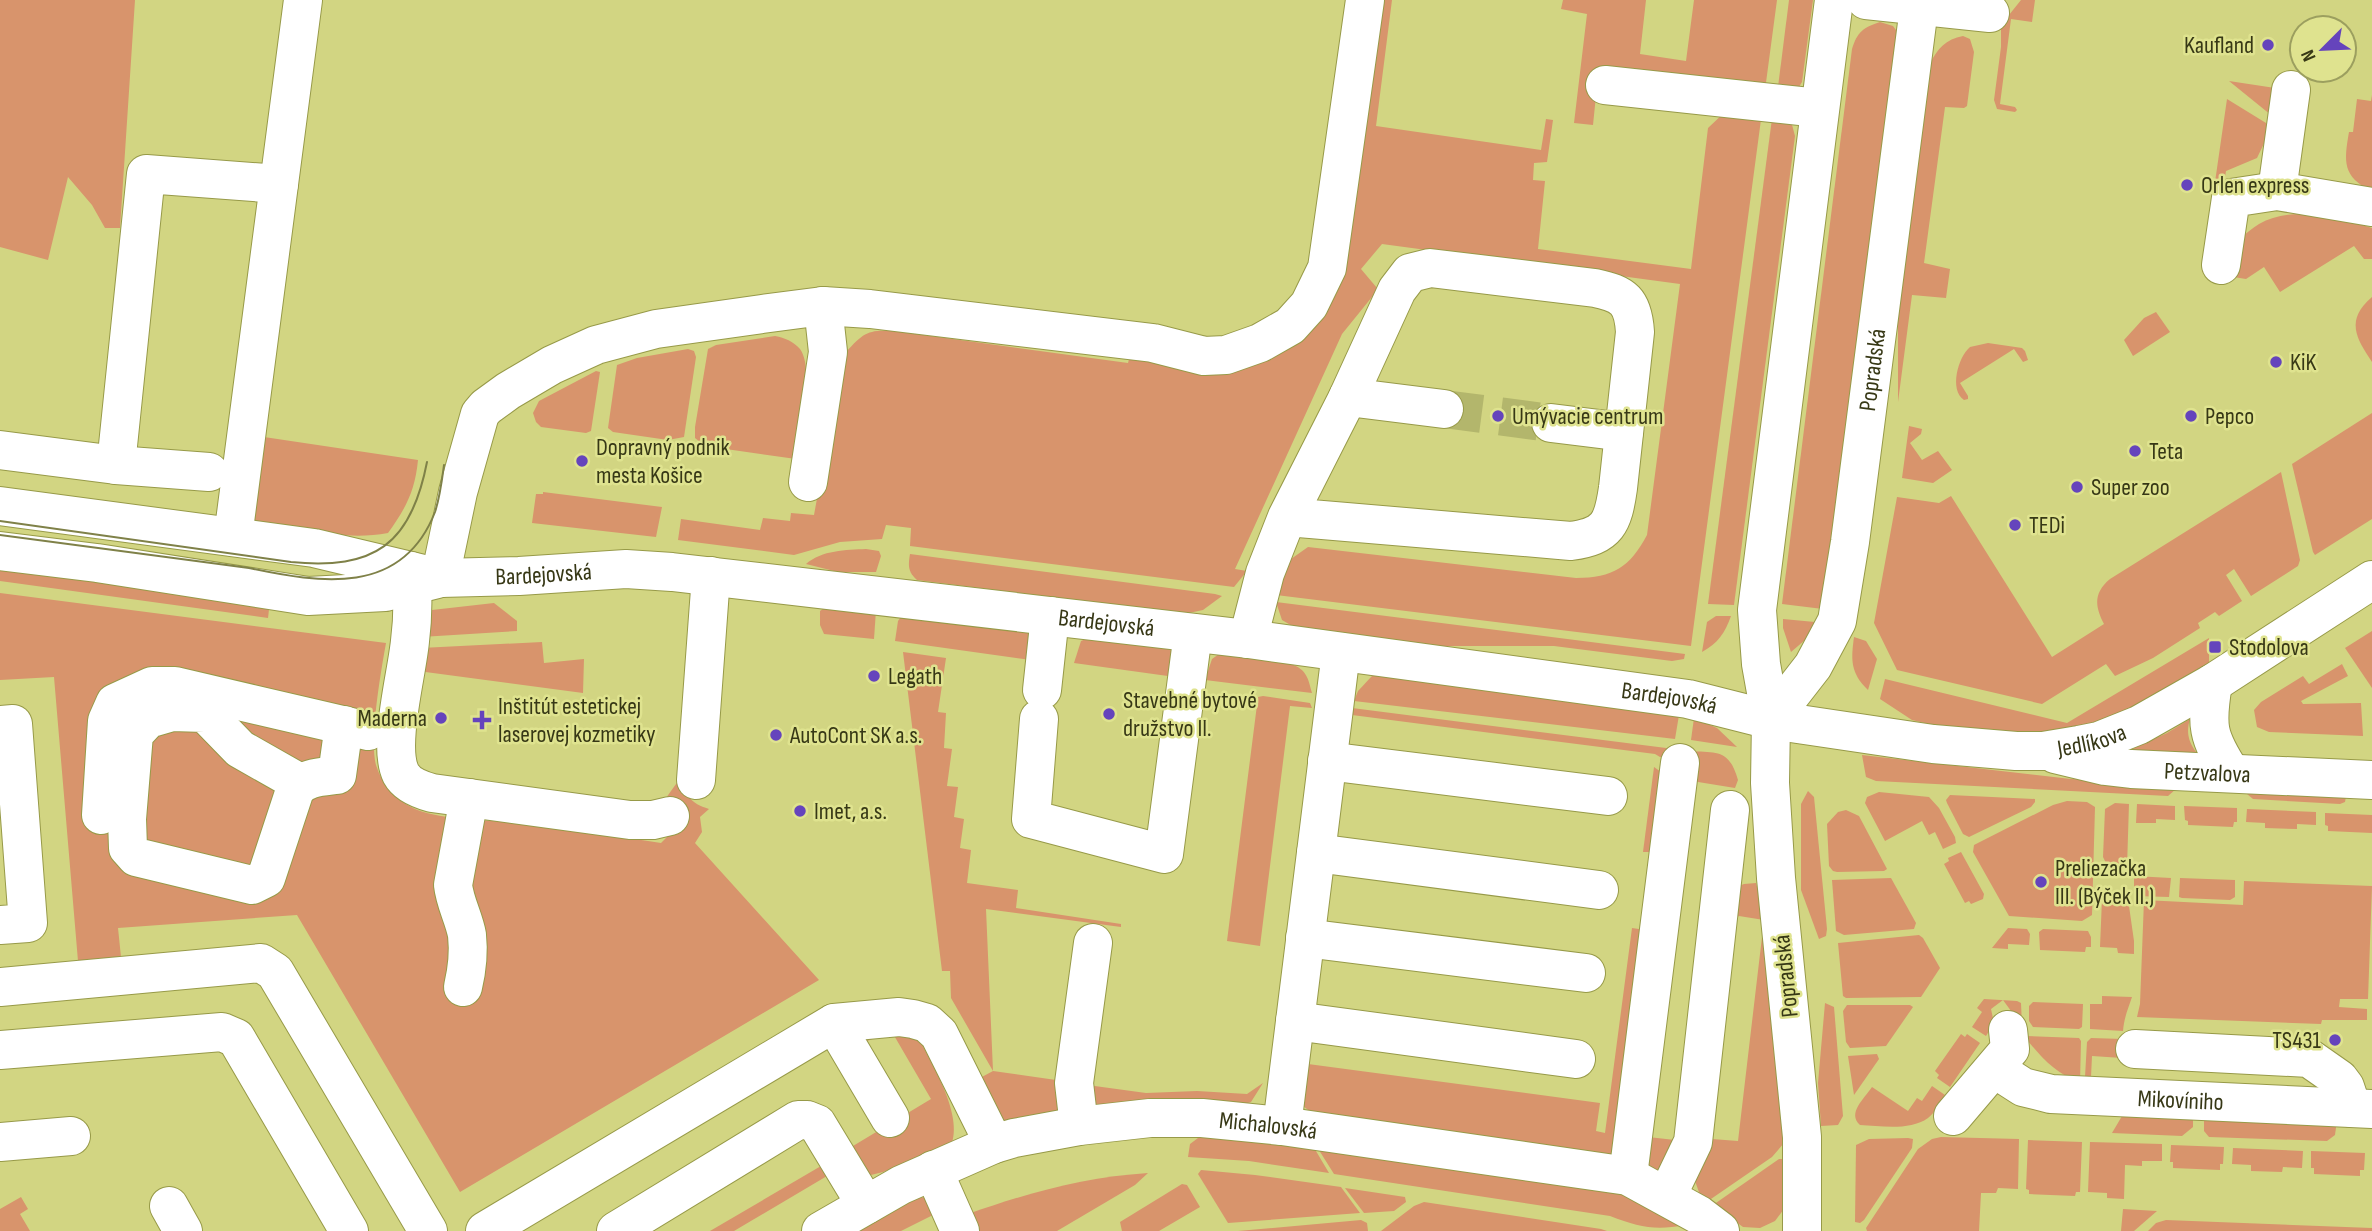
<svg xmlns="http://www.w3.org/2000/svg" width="2372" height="1231" font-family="'Sofia Sans Condensed',sans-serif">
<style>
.green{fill:#d8946c}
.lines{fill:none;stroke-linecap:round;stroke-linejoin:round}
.minor-tunnel{stroke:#b3b66c;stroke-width:38;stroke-dasharray:38 19;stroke-linecap:butt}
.minor-casing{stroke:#979a48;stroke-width:40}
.minor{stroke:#fff;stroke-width:38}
.tram{stroke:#7f8148;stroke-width:2}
.poi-dot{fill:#6544bc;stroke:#dfe38f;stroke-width:2.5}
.labels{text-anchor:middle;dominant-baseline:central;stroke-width:5;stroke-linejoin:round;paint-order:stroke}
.poi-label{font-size:24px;fill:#373816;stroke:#dfe38f;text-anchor:start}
.street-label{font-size:24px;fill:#373816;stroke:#dfe38f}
</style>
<rect width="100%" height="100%" fill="#d2d582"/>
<g class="green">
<polygon points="0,0 135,0 120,228 105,228 92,205 68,177 48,260 0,247"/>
<path d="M 1376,0 L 1392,0 L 1376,126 L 1541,150 L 1546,119 L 1553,120 L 1547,162 L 1534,163 L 1533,180 L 1545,181 L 1538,249 L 1691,269 L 1708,128 L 1726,111 L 1762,112 L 1691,646 L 1276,595 L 1291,559 L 1308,547 L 1576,578 C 1613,578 1630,567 1647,535 L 1680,284 L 1382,244 L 1361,269 L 1377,288 L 1376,292 L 1342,334 L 1235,569 L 1247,571 L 1234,587 L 910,546 L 911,528 L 886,525 L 882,539 L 840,542 L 794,555 L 678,540 L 681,519 L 760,530 L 763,518 L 790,521 L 791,513 L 814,515 L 843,356 C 865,330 869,329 902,332 L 1128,363 L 1132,348 L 1289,339 Z"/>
<polygon points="1563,0 1646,0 1640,54 1686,61 1694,0 1777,0 1765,90 1598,76 1593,125 1574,123 1587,14 1561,9"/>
<polygon points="1789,0 1813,0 1802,82 1799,87 1777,95"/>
<polygon points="2021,0 2035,0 2032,22 2011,19 2000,104 2015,107 2017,110 2015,112 1997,109 1994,100 2001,47 2001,25"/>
<path d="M 1880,22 L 1893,26 L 1899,34 L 1823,609 L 1782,604 L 1852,49 C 1857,32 1864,27 1880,22 Z"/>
<path d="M 1963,36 L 1970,39 L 1974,52 L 1967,106 L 1964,108 L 1945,107 L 1924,263 L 1950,269 L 1946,298 L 1912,295 L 1898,402 L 1898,292 L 1930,64 C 1937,49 1946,39 1963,36 Z"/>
<polygon points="2229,81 2275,88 2271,115"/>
<path d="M 2372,95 L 2372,191 C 2342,177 2344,161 2349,132 L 2353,132 L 2357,99 L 2371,101 Z"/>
<path d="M 2227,99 L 2266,123 L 2269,133 L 2257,158 L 2226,171 L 2210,269 C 2226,254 2241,235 2259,224 C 2292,205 2338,217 2372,228 L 2372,259 L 2364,259 L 2354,246 L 2280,292 L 2264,267 L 2246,279 L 2202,272 Z"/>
<polygon points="1773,111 1791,121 1795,136 1734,605 1708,604"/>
<path d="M 2372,297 L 2372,362 C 2356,338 2345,320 2372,297 Z"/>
<polygon points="2156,312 2170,332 2133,356 2124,340 2144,318"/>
<path d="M 775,336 C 785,338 793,341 800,349 C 815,369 799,434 796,459 L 705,446 L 695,438 L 695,427 L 708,349 L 716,345 Z"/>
<path d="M 1988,343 L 2022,348 L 2025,351 L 2028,360 L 2023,362 L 2014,349 L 1960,383 L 1968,396 L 1968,399 L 1964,400 C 1949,390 1958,357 1970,347 Z"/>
<polygon points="688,349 694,351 696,357 684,437 668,440 613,432 608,428 617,365 637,358"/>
<polygon points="596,371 600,372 591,431 586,433 541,427 536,422 533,413 539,401"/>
<polygon points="2372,413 2372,519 2315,555 2313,552 2292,464"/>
<polygon points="1909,426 1922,429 1921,434 1910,443 1922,460 1938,451 1952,470 1933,483 1902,478"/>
<path d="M 264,437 L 418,460 C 415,491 406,508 388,533 C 347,541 302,529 260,525 L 254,520 Z"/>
<path d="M 2281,472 L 2300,560 L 2298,566 L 2251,596 L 2234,569 L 2226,575 L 2242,601 L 2219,616 L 2215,612 L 2198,623 L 2200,628 L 2153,658 L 2115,676 L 2106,664 L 2042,704 L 1897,670 L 1874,623 L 1897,497 L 1939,503 L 1951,496 L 2052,657 L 2104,624 C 2095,607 2093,593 2110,579 Z"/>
<polygon points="543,492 662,507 656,537 532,523 536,494 543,494"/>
<path d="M 866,549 L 879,551 L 881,556 L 876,572 L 838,572 L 806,564 C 822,550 846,550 866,549 Z"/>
<path d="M 910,554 L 1215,594 L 1222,596 L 1203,610 L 1184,614 L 917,580 C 908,572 908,566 910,554 Z"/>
<polygon points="0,559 270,601 268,618 0,581"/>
<path d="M 0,593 L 386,643 C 381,671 369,740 376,765 C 382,784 394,799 413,808 C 438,820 489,820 518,823 C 566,828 613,836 661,843 L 669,835 L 666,798 L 681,777 C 686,796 690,803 709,809 L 700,817 L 702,832 L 695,843 L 819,980 L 460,1192 L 297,915 L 118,928 L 121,957 L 78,961 L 54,677 L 0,680 Z"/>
<polygon points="1276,602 1685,654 1684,659 1672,661 1554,646 1435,646 1294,627 1282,620"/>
<polygon points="494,603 517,621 517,631 421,637 426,614 432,610"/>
<polygon points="827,606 876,610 874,639 824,634 820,625 820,611"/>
<polygon points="903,614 1027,629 1033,642 1031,660 895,641 898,621"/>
<path d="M 1716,616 L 1731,616 C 1725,633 1718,643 1702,652 L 1707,622 Z"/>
<polygon points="1783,619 1815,622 1805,640 1791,652 1783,628"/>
<polygon points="2372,631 2372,688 2345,648"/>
<path d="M 1854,637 L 1866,641 L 1877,659 L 1868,690 C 1850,673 1851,659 1854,637 Z"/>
<polygon points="2209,638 2209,665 2106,722 2043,733 2006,733 1950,729 1912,720 1880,699 1885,679 2067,723"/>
<polygon points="1086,639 1169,649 1174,653 1175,677 1074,663 1081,641"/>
<polygon points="542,642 544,663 584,659 583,693 418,671 421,648"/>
<polygon points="903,652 946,658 938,712 946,713 944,748 952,749 947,786 958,787 954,817 964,819 960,848 971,850 967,883 1018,890 1016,908 1121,924 1121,927 986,909 993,1071 1063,1081 1066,1110 999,1128 980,1078 993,1071 951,998 950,971 942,971"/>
<path d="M 1219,654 L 1291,664 C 1307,670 1308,678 1312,693 L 1205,680 L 1212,659 Z"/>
<polygon points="2342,664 2348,676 2301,701 2303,704 2361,703 2363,736 2269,732 2257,727 2254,710 2261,702 2303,676 2309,684"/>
<polygon points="1372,676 1383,676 1679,715 1675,739 1354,701 1358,691"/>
<polygon points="1263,696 1310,703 1312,708 1290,706 1260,946 1227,941 1258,697"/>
<polygon points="1352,708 1674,749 1673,756 1660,757 1655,754 1352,715"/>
<polygon points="1694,718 1717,728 1737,747 1691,740"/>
<path d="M 2190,719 C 2185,735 2190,745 2201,758 L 2121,754 L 2167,733 Z"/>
<path d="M 1689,751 C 1718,753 1729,749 1738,780 L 1735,788 L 1692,781 L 1648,1137 L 1684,1141 L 1663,1172 L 1641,1164 Z"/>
<polygon points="1862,755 2071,779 2176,784 2176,789 2168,796 1876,781 1866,777"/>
<polygon points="1654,767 1661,772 1653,852 1643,852"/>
<polygon points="2248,787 2347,791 2345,802 2340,804 2253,799 2247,794"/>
<polygon points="1808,791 1814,797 1827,929 1826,936 1819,939 1801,890 1801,804"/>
<polygon points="1879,792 1929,797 1939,808 1955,837 1956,843 1943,849 1935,832 1929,835 1922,821 1885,841 1865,803 1867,797"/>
<polygon points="1950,795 2035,799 2035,802 2031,807 1969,837 1963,834 1947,803 1946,800"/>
<polygon points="2067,801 2087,802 2095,807 2092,915 2082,921 2009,916 1973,852 1974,845 2053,805"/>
<polygon points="2115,803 2129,804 2127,867 2107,865 2103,857 2105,809"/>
<polygon points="2137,804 2175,806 2175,820 2156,819 2156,823 2136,823"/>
<polygon points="2184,806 2237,808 2237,822 2234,822 2233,827 2188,825 2188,821 2185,820"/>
<polygon points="2247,809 2316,812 2316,825 2297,824 2297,829 2265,828 2265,823 2246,822"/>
<polygon points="1846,810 1859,816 1887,869 1884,871 1837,872 1833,871 1829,866 1827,824 1838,812"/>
<polygon points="2325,813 2372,815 2372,833 2328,831 2328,826 2325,825"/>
<polygon points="1961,852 1984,894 1983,899 1971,904 1969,901 1965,903 1944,864 1949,861 1948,858"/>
<polygon points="2134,876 2171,878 2169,897 2134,896"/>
<polygon points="1891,878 1916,923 1914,929 1844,935 1836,931 1832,880"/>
<polygon points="2180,878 2235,880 2235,897 2230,900 2182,898 2179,897"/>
<polygon points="2244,881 2372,886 2368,999 2340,999 2339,1007 2367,1009 2367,1020 2322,1020 2321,1024 2137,1017 2140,1004 2144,900 2243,905"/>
<polygon points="1756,883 1773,945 1784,1143 1772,1157 1708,1201 1700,1195 1695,1181 1712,1139 1738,1141 1764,920 1739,916 1730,923 1734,888 1744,884"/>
<polygon points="2102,899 2128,899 2134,941 2134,954 2118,953 2117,948 2100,947"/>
<polygon points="1632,928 1652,931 1622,1159 1312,1113 1303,1106 1308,1064 1600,1103 1596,1131 1605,1133"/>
<polygon points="2008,928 2027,929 2030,934 2029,945 2008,944 2008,949 1992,948"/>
<polygon points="2043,929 2088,931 2091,937 2091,947 2086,947 2085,952 2040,950 2039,932"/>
<polygon points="1919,935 1923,938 1940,968 1921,997 1846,998 1843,996 1838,943"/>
<path d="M 2102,996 L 2132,997 C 2128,1009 2124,1018 2123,1031 L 2090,1029 L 2090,1004 L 2102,1004 Z"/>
<polygon points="1984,999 2017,1001 2021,1003 2022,1026 2003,1000 1991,1009 1994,1023 1986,1036 1972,1027 1982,1012 1977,1008"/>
<polygon points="2033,1002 2083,1004 2082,1027 2079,1029 2033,1027 2029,1021 2029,1006"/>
<polygon points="1825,1003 1834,1007 1843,1116 1838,1125 1821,1126 1818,1083"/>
<polygon points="1847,1005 1910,1005 1913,1007 1886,1046 1850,1048 1846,1042 1843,1011"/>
<path d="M 912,1026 C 927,1055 963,1111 952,1143 L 883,1172 L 871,1175 L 865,1169 L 853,1146 L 931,1099 L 892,1032 L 867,1041 L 864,1034 Z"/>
<polygon points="1961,1034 1965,1037 1967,1034 1980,1043 1950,1087 1937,1078 1939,1075 1935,1071"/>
<path d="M 2024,1036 L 2079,1038 L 2081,1041 L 2080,1082 C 2055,1074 2040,1056 2024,1036 Z"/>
<polygon points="2091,1038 2123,1039 2122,1058 2092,1056 2091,1077 2085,1077 2087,1042"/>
<polygon points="1877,1054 1879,1059 1854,1095 1848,1056"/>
<polygon points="1263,1083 1251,1102 1242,1105 1088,1108 1080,1084 1146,1093 1197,1091 1247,1094"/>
<path d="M 1932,1086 L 1945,1095 C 1940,1102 1935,1113 1928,1118 C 1910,1131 1881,1126 1860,1125 C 1847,1113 1864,1099 1872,1087 L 1908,1111 L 1917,1098 L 1922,1101 Z"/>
<polygon points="2125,1111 2193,1114 2193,1127 2182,1136 2112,1133"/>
<polygon points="2204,1115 2337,1120 2335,1135 2327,1141 2209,1137 2204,1131"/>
<polygon points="1202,1135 1313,1146 1329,1173 1249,1161 1188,1157 1190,1144"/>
<polygon points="1941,1137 2019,1139 2018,1189 1998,1188 1996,1193 1981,1193 1979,1231 1867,1231 1866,1228 1918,1149 1932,1139"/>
<polygon points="1908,1138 1913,1139 1912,1148 1864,1220 1860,1223 1855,1222 1856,1145 1869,1139"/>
<polygon points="2028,1140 2082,1142 2080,1192 2076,1192 2075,1196 2029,1194 2029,1190 2026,1189"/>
<polygon points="2090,1142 2162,1144 2162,1161 2142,1161 2142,1166 2125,1165 2124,1199 2107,1198 2107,1193 2088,1192"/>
<polygon points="2171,1145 2224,1147 2223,1164 2220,1164 2220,1170 2173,1168 2173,1162 2170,1162"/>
<path d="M 1317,1147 L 1618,1192 L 1685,1225 C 1655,1231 1639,1227 1610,1216 L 1334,1174 Z"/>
<polygon points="2233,1148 2303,1151 2302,1168 2283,1167 2282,1172 2251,1171 2251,1165 2232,1164"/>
<polygon points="2311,1151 2365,1153 2364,1170 2360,1170 2360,1176 2314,1174 2314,1168 2311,1168"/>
<polygon points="1779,1159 1787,1159 1784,1209 1775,1221 1760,1228 1743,1227 1713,1205"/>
<polygon points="821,1166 827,1176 734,1231 710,1231"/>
<polygon points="1201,1170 1255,1175 1341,1187 1360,1213 1228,1223 1198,1174"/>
<path d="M 1148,1173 L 1135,1185 L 1057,1231 L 979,1231 L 968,1214 C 1027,1193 1085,1177 1148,1173 Z"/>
<polygon points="1182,1184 1187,1185 1200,1207 1159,1231 1122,1231 1120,1222"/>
<polygon points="1345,1188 1405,1197 1406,1202 1394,1211 1364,1213"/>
<polygon points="913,1196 927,1198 941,1211 901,1231 850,1231"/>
<polygon points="21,1197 28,1209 20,1214 30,1231 0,1231 0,1209"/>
<polygon points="1424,1202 1601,1229 1607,1231 1381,1231 1414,1206"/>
<polygon points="2123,1209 2157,1211 2134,1231 2121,1231"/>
<polygon points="1361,1220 1367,1223 1368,1231 1238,1231"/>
<polygon points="2166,1220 2372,1228 2372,1231 2148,1231 2156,1223"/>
</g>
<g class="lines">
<polyline class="minor-tunnel" points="1444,409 1551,423"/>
<g class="minor-casing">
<g id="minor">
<polyline points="1866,0 1990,13"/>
<polyline points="1605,85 1819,108"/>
<polyline points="2277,191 2291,90"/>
<polyline points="2221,265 2231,198 2277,191 2372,207"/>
<polyline points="1348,397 1444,409"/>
<polyline points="1551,423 1624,432"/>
<polyline points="0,450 116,465 209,472"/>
<polyline points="116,465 146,174 279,184"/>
<polyline points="808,482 828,352 823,306"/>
<path id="s1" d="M 0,506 L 314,548 L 440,578 L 519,576 L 626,569 L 672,572 L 1248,639 L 1688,699 L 1771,720 L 1933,744 L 2016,751 L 2043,751 L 2079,745 L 2099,741 L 2139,725 L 2213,683 L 2372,580"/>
<polyline points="233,537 303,0"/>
<polyline points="0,551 97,563 308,596 385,592 437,579"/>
<path d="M 411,571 C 413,594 413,618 410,641 C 407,674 387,746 401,774 C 407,785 421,790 432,793 L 630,820 L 653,820 L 670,816"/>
<polyline points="440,578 458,492 480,414 486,407 508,391 552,365 596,345 656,329 762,314 823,306 870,309 1153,343 1204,356 1226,355 1260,343 1290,326 1309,305 1327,268 1365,0"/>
<path d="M 1248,639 L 1265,573 L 1287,517 L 1571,541 C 1608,536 1613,523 1618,488 L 1635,332 C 1633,301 1624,294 1595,288 L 1430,268 L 1410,273 L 1397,290 L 1348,397 L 1287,517"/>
<path d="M 2213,683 C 2206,726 2207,736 2231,773"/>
<polyline points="1042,690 1050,616"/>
<polyline points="1039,719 1031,819 1164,854 1193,633"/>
<path id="s2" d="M 1771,720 L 1813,666 L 1837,621 L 1850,542 L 1920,0"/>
<polyline points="0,725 13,724 28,923 0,925"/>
<path id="s3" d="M 2055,754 L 2105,766 L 2131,769 L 2372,780"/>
<polyline points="1327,761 1608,796"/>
<polyline points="696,780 711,576"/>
<path d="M 300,783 L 240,749 L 205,713 L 172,712 L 148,719 L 134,734 L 127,819 L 128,848 L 136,857 L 252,885 L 266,878 L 295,790 C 305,777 321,777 337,775 L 344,725"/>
<polyline points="101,815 107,721 115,703 152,686 175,686 368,731"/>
<polyline points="1316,853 1599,890"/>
<polyline points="1305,938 1586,973"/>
<polyline points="0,987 261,963 275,972 428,1231"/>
<path d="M 463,987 C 467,970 469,953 467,935 C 464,918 455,903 453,885 L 469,798"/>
<polyline points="1295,1021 1576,1059"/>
<polyline points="834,1023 890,1118"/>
<polyline points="2135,1049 2309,1058 2339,1079 2345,1087 2352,1108"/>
<polyline points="0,1050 222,1032 236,1038 349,1231"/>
<path id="s4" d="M 1995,1069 L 2023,1087 L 2051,1094 L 2372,1109"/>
<polyline points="1953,1116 2010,1049 2008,1030"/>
<polyline points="1079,1126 1074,1083 1093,943"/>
<polyline points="1282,1126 1341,652"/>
<polyline points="0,1142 71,1136"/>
<polyline points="933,1170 960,1231"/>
<polyline points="1628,1176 1680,763"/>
<polyline points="1667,1196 1693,1142 1730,810"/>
<polyline points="169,1206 183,1231"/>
<polyline points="485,1231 834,1023 899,1017 913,1019 927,1023 939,1034 994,1144"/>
<polyline points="616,1231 798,1120 807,1120 817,1124 866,1205"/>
<path id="s5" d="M 821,1231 L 901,1185 L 994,1144 L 1014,1138 L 1079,1126 L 1150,1118 L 1202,1118 L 1282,1126 L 1628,1176 L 1699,1215 L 1720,1231"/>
<polyline points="1802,1231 1802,1137 1776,878 1770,783 1771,720 1761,664 1757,610 1834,0"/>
</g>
</g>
<use href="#minor" class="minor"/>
<g class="tram">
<path d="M 0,521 L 291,562 C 374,570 411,545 427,462"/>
<path d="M 0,535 L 249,568 C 320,583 402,597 435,512 C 440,497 442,480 444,465"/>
</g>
</g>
<g class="poi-dot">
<circle cx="2268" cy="45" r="7"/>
<circle cx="2187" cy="185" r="7"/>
<circle cx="2276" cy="362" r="7"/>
<circle cx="1498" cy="416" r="7"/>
<circle cx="2191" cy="416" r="7"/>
<circle cx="2135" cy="451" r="7"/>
<circle cx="582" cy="461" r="7"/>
<circle cx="2077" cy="487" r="7"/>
<circle cx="2015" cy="525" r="7"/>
<rect x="2208" y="640" width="14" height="14" rx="3.5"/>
<circle cx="874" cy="676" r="7"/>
<circle cx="1109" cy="714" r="7"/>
<circle cx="441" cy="718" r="7"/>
<path d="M478.5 709.5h7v7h7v7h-7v7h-7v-7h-7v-7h7z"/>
<circle cx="776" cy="735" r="7"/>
<circle cx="800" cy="811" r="7"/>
<circle cx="2041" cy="882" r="7"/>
<circle cx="2335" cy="1040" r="7"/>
</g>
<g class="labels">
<g class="poi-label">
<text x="2254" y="45" text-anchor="end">Kaufland</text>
<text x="2201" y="185">Orlen express</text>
<text x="2290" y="362">KiK</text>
<text x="1512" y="416">Umývacie centrum</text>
<text x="2205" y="416">Pepco</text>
<text x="596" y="447">Dopravný podnik<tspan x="596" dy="28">mesta Košice</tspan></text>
<text x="2149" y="451">Teta</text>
<text x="2091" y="487">Super zoo</text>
<text x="2029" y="525">TEDi</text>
<text x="2229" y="647">Stodolova</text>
<text x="888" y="676">Legath</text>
<text x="1123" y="700">Stavebné bytové<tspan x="1123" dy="28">družstvo II.</tspan></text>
<text x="498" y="706">Inštitút estetickej<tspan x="498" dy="28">laserovej kozmetiky</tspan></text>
<text x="427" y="718" text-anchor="end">Maderna</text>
<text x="790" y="735">AutoCont SK a.s.</text>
<text x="814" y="811">Imet, a.s.</text>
<text x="2055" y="868">Preliezačka<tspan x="2055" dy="28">III. (Býček II.)</tspan></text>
<text x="2321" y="1040" text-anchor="end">TS431</text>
</g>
<g class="street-label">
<text stroke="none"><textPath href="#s2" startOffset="373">Popradská</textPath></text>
<text stroke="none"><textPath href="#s1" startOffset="550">Bardejovská</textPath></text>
<text stroke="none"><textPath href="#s1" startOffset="1116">Bardejovská</textPath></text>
<text stroke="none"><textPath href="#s1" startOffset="1684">Bardejovská</textPath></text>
<text stroke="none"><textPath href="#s1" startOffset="2112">Jedlíkova</textPath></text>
<text stroke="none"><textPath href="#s3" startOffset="154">Petzvalova</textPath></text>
<text transform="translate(1786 976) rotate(-96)">Popradská</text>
<text stroke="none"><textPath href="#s4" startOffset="192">Mikovíniho</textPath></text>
<text stroke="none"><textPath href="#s5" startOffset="471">Michalovská</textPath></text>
</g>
</g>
<g transform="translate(2323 49) rotate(246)"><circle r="33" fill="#dfe38f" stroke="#9c9f5f" stroke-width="2"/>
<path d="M0-5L12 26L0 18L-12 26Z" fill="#6544bc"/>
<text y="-10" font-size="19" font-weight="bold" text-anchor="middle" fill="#373816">N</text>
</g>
</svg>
